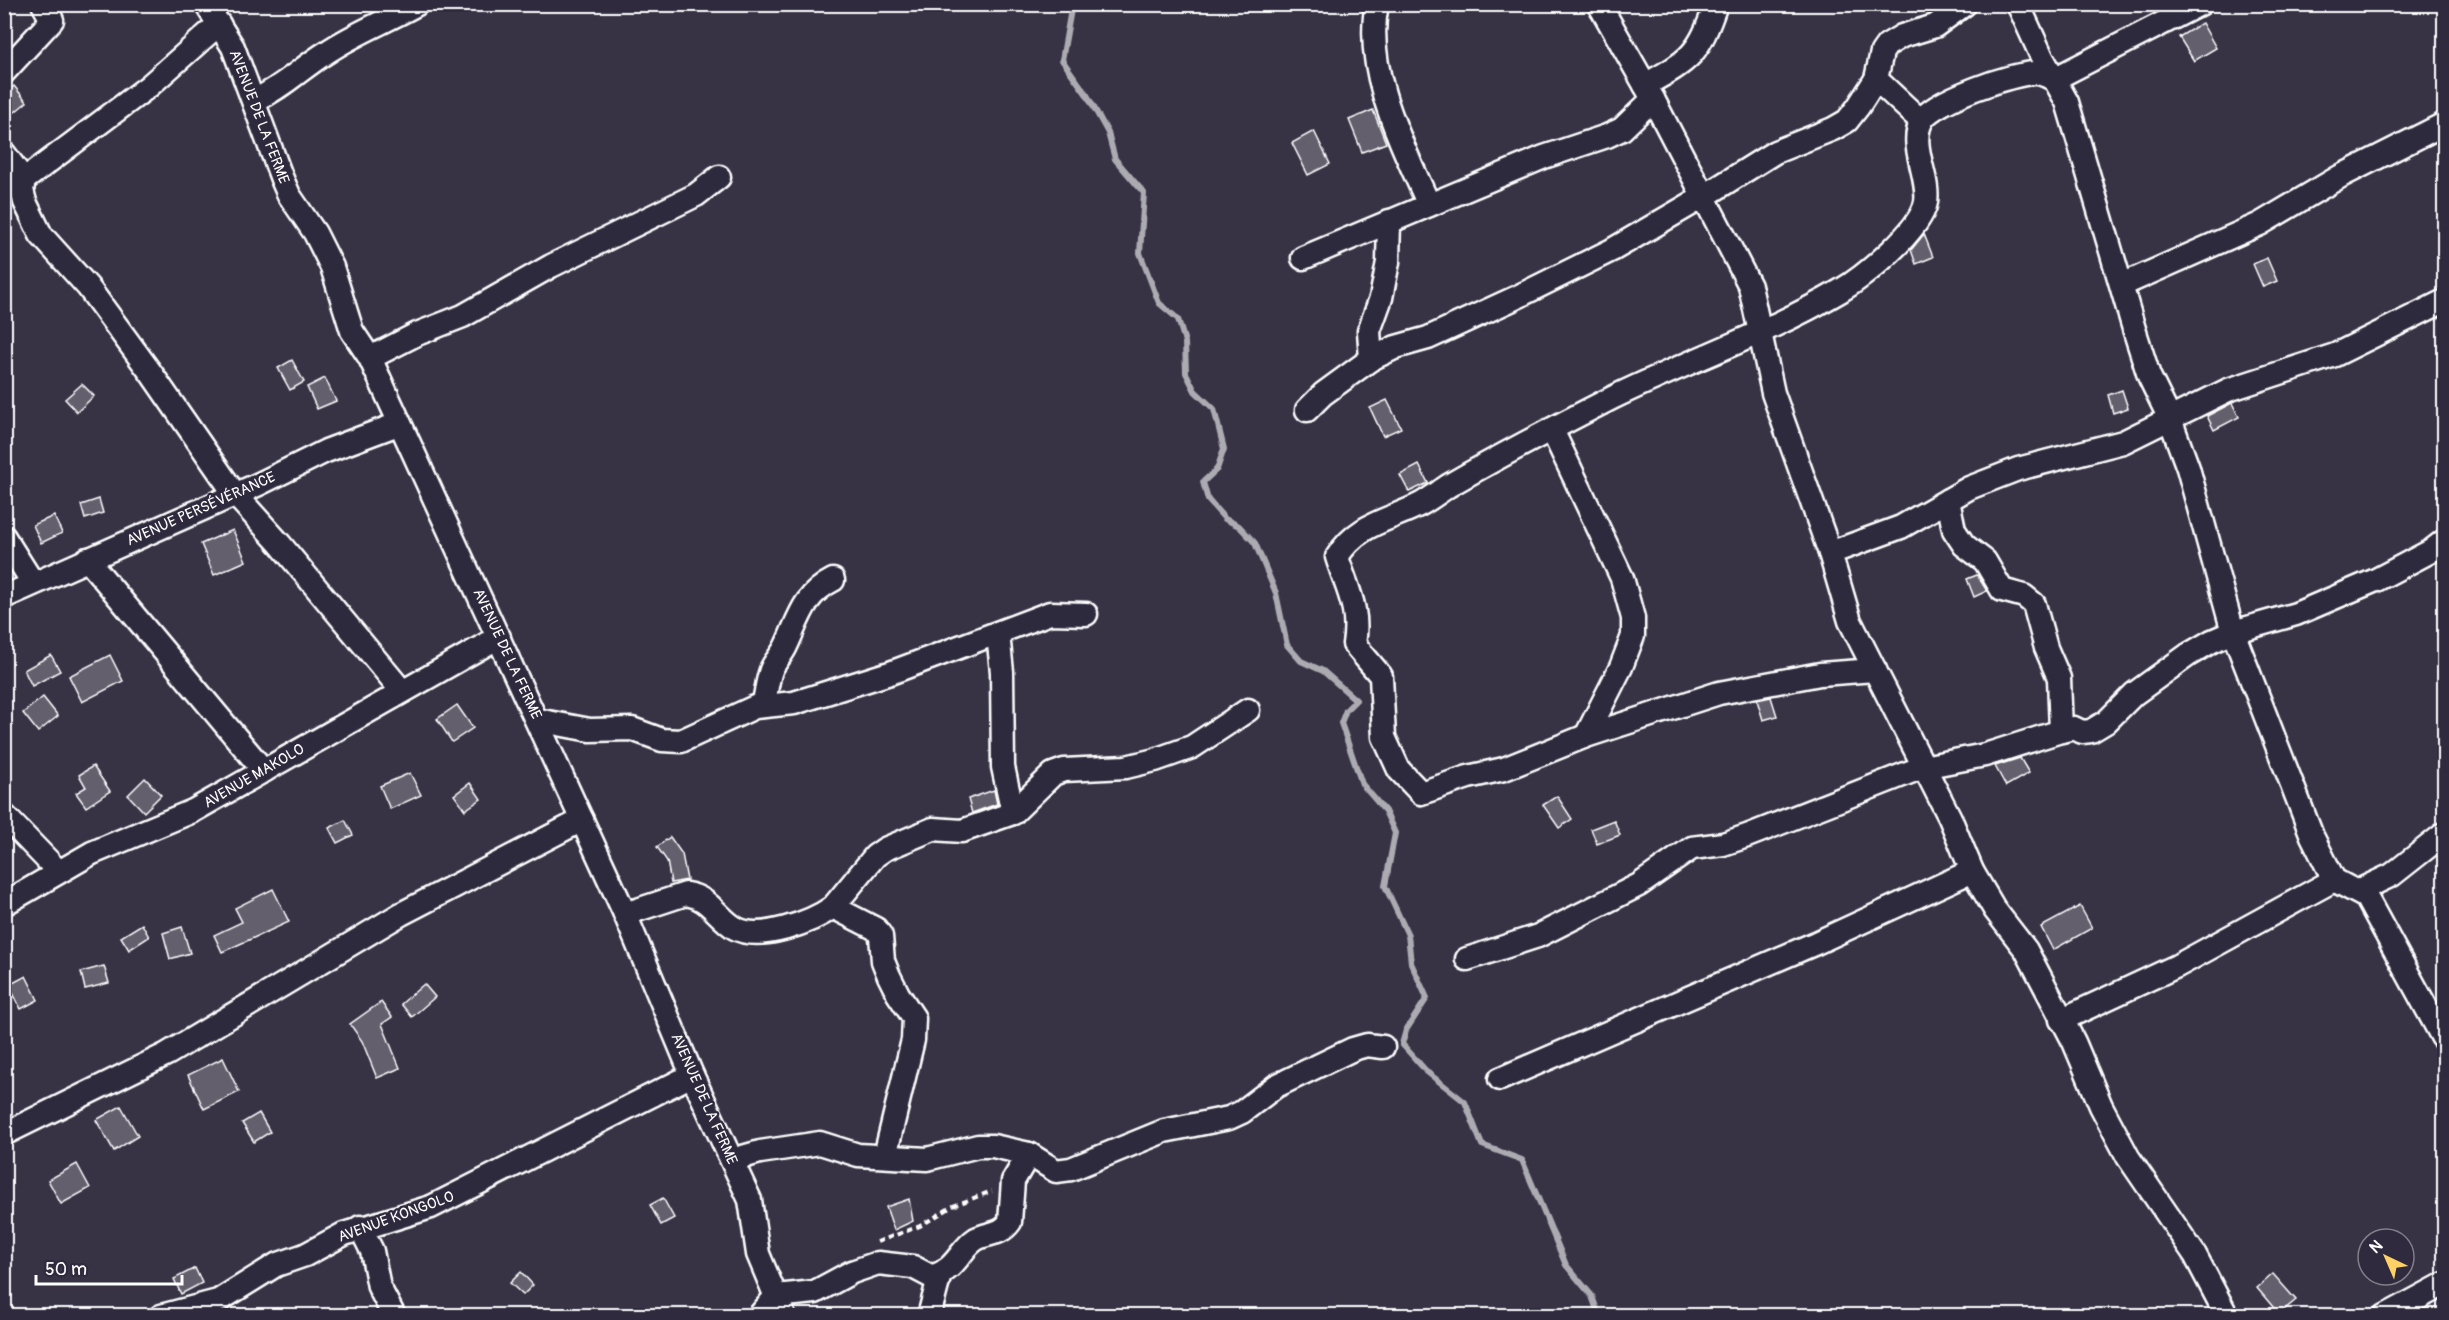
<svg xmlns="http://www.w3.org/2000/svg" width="2449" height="1320" font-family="Pangolin,sans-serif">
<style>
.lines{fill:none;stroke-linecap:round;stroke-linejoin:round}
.stream{stroke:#adabb2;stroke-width:6}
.building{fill:#635f6d;stroke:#fff;stroke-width:1.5}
.minor-casing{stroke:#fff;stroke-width:27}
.path{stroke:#fff;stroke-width:4;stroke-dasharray:6 4.5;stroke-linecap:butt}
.minor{stroke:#2f2a3d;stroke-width:22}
.labels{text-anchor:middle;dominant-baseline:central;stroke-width:4.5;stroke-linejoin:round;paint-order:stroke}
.street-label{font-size:15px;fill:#fff;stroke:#2f2a3d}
</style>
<rect width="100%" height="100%" fill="#373345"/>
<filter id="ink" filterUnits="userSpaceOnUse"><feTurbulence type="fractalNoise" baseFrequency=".0167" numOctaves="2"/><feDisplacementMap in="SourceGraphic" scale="12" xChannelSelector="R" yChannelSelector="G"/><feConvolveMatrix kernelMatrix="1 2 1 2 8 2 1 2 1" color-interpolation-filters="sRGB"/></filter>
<g filter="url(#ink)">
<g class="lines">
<polyline class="stream" points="1072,4 1062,60 1087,95 1108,133 1115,159 1144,193 1140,253 1159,303 1178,319 1185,342 1186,373 1195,391 1214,409 1224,449 1217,469 1203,482 1208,500 1225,519 1239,526 1255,543 1276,593 1287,645 1301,661 1323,671 1356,700 1346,710 1341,723 1362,784 1385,811 1395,833 1385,886 1408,935 1411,963 1427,998 1406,1030 1402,1044 1427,1072 1465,1102 1482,1145 1522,1160 1566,1265 1592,1296 1599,1316"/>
</g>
<g class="building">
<polygon points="2202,23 2216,48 2194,61 2179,37"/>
<polygon points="14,86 27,102 4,121 4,94"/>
<polygon points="1373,110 1386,143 1362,152 1349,120"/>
<polygon points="1314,131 1330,164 1308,175 1292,143"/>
<polygon points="1924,234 1933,257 1916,264 1911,250"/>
<polygon points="2267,258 2277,281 2263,287 2253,264"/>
<polygon points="292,360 304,382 290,390 278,368"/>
<polygon points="325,378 336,401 317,409 307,387"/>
<polygon points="82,384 94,396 77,412 65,399"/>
<polygon points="2122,390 2128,408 2113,413 2108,395"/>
<polygon points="1387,400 1401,428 1383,436 1370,408"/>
<polygon points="2232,403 2239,417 2214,430 2207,416"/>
<polygon points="1419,465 1428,483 1409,492 1400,475"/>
<polygon points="99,499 103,513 85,519 81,505"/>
<polygon points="54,516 62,533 41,543 33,525"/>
<polygon points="233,530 246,561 214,575 201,544"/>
<polygon points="1977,575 1987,591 1974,597 1967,579"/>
<polygon points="51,655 60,671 32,686 24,670"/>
<polygon points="110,655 123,681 82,702 69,676"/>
<polygon points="43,697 58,716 38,732 23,713"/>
<polygon points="1771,697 1777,716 1763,720 1757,700"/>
<polygon points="457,705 473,728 452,742 437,719"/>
<polygon points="2020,758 2029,773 2006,786 1995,766"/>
<polygon points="93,766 110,791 86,807 76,793 86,787 79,775"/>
<polygon points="410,773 421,795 390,809 380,786"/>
<polygon points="145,778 161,795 144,812 128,795"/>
<polygon points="470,783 481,799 465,810 454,795"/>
<polygon points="994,790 997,804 972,813 968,799"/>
<polygon points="1557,796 1572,819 1559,828 1543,805"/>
<polygon points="345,820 353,835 337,843 329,828"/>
<polygon points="1614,820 1620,835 1597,844 1591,829"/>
<polygon points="670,837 682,854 687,880 671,883 667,861 657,847"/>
<polygon points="273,889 289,922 222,952 214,935 242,922 235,908"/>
<polygon points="2080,906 2092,928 2053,950 2041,927"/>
<polygon points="142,924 149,937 129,950 121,937"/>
<polygon points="182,927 190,953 170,959 163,933"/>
<polygon points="104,966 109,983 85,989 81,972"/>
<polygon points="26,976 38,1000 21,1009 9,985"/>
<polygon points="424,984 435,997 412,1017 401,1004"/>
<polygon points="381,1002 392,1017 382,1024 400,1068 377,1078 362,1041 350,1024"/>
<polygon points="223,1058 239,1092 204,1109 188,1075"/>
<polygon points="121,1106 138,1136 114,1151 96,1120"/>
<polygon points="259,1113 270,1132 254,1142 242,1123"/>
<polygon points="77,1164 90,1188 61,1204 48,1180"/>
<polygon points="663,1198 674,1218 661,1225 650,1205"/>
<polygon points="909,1199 913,1221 894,1230 886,1207"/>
<polygon points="195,1268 202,1283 181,1294 174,1279"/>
<polygon points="521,1272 533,1285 523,1295 510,1283"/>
<polygon points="2273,1274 2296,1300 2279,1314 2257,1288"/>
</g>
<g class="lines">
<g class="minor-casing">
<g id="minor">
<polyline points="206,4 233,47 282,179 289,195 315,233 332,267 352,331 370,358 625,914 692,1075 750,1200 758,1254 784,1316"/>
<path d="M 1377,4 C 1363,70 1403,146 1429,205"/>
<polyline points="1599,4 1653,99 1750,286 1773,393 1830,553 1850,621 1950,818 1972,871 1995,910 2026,950 2074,1042 2101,1106 2128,1157 2195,1255 2227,1316"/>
<polyline points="2018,4 2042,57 2067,102 2134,329 2149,376 2170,419 2188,468 2233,632 2312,836 2334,880 2366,897 2444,1040"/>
<polyline points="219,24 149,86 24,180 22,190 25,202 41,235 88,287 151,373 234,493 280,544 402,691"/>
<polyline points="4,72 52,20 43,4"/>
<polyline points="1876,79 1921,121"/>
<path d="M 1645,85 C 1691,60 1699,54 1716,4"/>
<path d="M 254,101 C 285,86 300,69 327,52 C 355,33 387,21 417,4"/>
<polyline points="4,153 24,180"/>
<polyline points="1303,258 1544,157 1607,136 1622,129 1653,99"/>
<polyline points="2122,285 2260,224 2341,176 2444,124"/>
<polyline points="370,358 417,334 463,316 551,266 696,195 719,177"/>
<polyline points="1371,359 1369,331 1381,298 1388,262 1389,221"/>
<polyline points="1307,410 1323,394 1371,359 1396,347 1428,338 1515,298 1612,250 1703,197 1775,152 1833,129 1847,121 1858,107 1876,79 1882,52 1887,45 1902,36 1935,26 1965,4"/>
<polyline points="1552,430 1622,578 1633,618 1633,636 1621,667 1586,736"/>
<polyline points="1948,500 1954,530 1964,545 1985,561 2002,590 2024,596 2034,604 2046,648 2059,678 2061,731"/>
<polyline points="4,537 33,583"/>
<polyline points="1830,553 1901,527 1969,488 2018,469 2123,442 2228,390 2335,355 2444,301"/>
<polyline points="87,559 264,771"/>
<polyline points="4,597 259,484 326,451 398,424"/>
<polyline points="998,634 1002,672 1003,767 1013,813"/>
<path d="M 1875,670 L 1820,674 L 1719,693 L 1586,736 L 1504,769 L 1468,777 L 1421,793 L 1399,770 L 1384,737 L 1381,676 L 1354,644 C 1360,609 1347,589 1337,557 C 1358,523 1388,521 1421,504 C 1430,499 1439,492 1448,486 C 1501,455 1557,426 1612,398 C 1688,361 1767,334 1840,291 C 1864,277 1921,230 1926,202 C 1930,176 1908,145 1922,120 C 1932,101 2015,72 2036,73 C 2042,73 2048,77 2054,79 L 2200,4"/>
<path d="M 763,706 C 766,695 767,681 771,670 C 774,662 782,655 786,646 C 799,619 803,595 833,580"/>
<polyline points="537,720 590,730 632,729 662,740 681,741 755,707 794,703 890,673 1050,613 1086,614"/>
<polyline points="4,815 58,871"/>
<polyline points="2358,891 2392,875 2444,834"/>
<polyline points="4,904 92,853 193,811 499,637"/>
<polyline points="833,907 876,929 881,936 883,961 889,976 898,994 914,1018 913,1040 885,1156"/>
<path d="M 625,914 L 686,894 C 709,897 717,917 735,928 C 759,942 812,922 833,907 L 875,856 L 885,849 L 933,829 L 962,831 L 1013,813 L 1053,774 L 1064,770 L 1126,767 L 1155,760 L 1192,747 L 1248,710"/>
<polyline points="1467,959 1538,936 1639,885 1692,848 1723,844 1747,836 1923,767 1985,755 2061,731 2074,728 2082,732 2091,731 2106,722 2134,694 2188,655 2212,641 2233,632 2296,614 2376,580 2431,551 2444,541"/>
<polyline points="2061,1020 2177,966 2334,880"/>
<polyline points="1500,1079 1816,943 1972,871"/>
<polyline points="4,1134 167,1054 401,914 582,820"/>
<polyline points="732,1160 760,1152 820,1143 858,1155 927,1159 978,1146 993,1146 1029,1154 1056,1171 1071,1169 1164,1131 1229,1118 1242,1112 1276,1086 1353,1049 1367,1045 1383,1047"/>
<polyline points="360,1227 372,1251 379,1287 394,1316"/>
<polyline points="161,1316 218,1301 276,1265 305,1255 344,1234 431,1207 692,1075"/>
<path d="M 759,1316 L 776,1296 L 815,1292 L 852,1272 L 878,1263 L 913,1267 L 932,1277 C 958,1268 959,1250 976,1239 C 989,1232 1000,1236 1010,1222 L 1013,1181 L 1029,1154"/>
<polyline points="929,1316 940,1274"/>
<polyline points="2385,1316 2444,1284"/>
</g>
</g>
<polyline class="path" points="877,1242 920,1226 953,1206 992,1191"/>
<use href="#minor" class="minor"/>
</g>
</g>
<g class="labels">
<g class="street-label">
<text transform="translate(259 117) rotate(69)">AVENUE DE LA FERME</text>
<text transform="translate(201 509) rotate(-24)">AVENUE PERSÉVÉRANCE</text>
<text transform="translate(507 654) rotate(65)">AVENUE DE LA FERME</text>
<text transform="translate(254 776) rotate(-30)">AVENUE MAKOLO</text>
<text transform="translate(704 1099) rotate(66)">AVENUE DE LA FERME</text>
<text transform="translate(396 1217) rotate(-20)">AVENUE KONGOLO</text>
</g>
</g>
<rect width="2449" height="1320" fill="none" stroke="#2f2a3d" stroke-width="24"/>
<rect x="12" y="12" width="2425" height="1296" fill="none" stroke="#fff" stroke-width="2" filter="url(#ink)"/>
<g transform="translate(2386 1257) rotate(316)"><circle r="28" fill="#2f2a3d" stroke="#827f8b" stroke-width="1.5"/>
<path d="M0-4.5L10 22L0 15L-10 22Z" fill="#ffd166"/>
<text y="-9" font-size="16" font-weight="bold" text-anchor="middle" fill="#ffffff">N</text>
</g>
<path d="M36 1275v9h146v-9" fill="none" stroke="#ffffff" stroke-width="3"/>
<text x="45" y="1275" font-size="18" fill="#ffffff" stroke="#2f2a3d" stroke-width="4.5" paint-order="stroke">50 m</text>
</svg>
